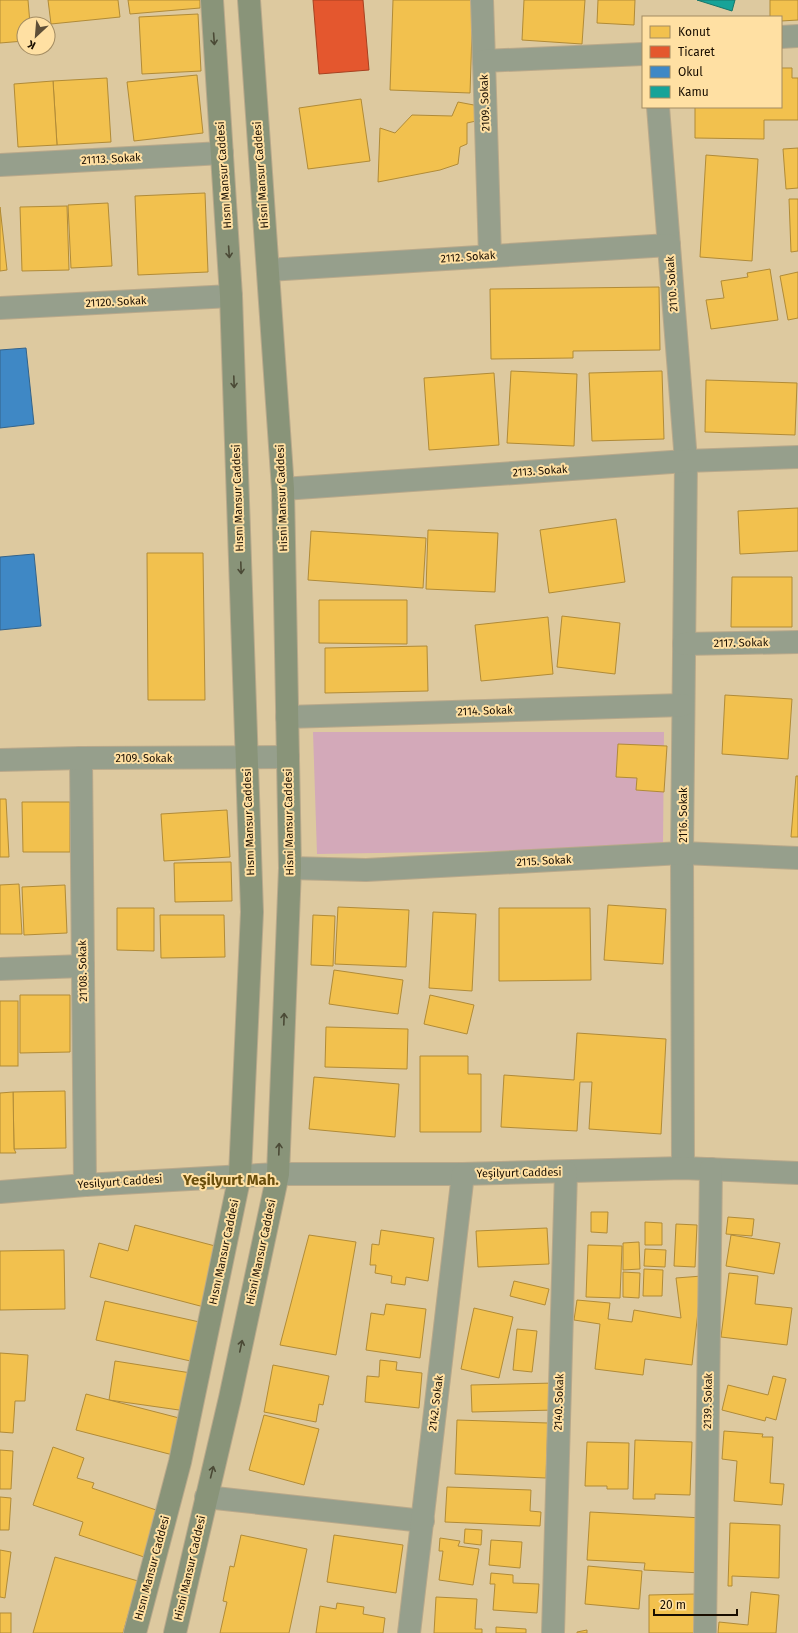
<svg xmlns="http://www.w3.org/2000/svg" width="798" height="1633" font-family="'Fira Sans',sans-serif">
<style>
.green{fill:#d3a9b9}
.homes{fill:#f2c14e;stroke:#b18b37}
.shops{fill:#e4572e;stroke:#a74120}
.schools{fill:#3f88c5;stroke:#34638a}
.public{fill:#17a398;stroke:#18766a}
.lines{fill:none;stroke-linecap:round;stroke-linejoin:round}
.minor-casing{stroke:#b9a98b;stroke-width:24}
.major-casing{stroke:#b9a98b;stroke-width:24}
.minor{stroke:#969f8c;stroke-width:22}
.major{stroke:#899479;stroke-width:22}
.oneway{stroke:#4b4a36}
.labels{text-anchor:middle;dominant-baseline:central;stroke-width:4;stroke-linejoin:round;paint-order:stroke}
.street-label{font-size:11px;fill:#190e00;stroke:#ffe0a3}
.district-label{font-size:15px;font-weight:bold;fill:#694e0d;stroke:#ffe0a3}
</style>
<rect width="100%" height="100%" fill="#ddc99f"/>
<polygon class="green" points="313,732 664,732 663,848 317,854"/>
<g class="homes">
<polygon points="0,0 28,0 30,24 24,24 24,41 0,43"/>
<polygon points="48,0 118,0 120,17 51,24"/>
<polygon points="128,0 200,0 200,8 130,14"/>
<polygon points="393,0 473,0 470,93 390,90"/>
<polygon points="524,0 585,0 582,44 522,40"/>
<polygon points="598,0 635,0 634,25 597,23"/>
<polygon points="770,0 798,0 798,20 781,21 781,17 770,17"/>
<polygon points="198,14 201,71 142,74 139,17"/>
<polygon points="781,68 792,68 792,78 798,78 798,120 764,120 764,139 695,138 695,107 781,107"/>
<polygon points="197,75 203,133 134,141 127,82"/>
<polygon points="107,78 111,142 57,145 53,81"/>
<polygon points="53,81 57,145 18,147 14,84"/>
<polygon points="361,99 370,161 308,169 299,108"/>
<polygon points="458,102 479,106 476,121 467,123 467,144 460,147 458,164 440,170 378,182 380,128 395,133 412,115 452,116"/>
<polygon points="798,148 798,188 786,189 783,149"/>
<polygon points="706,155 758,159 752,261 700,257"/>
<polygon points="205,193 208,272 138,275 135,196"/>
<polygon points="789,199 798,199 798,251 791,252"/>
<polygon points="108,203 112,266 71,268 68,205"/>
<polygon points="67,206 69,270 22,271 20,207"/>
<polygon points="0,207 7,270 0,271"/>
<polygon points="770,269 778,320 711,329 706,300 724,298 721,281 748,277 747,273"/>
<polygon points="798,272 798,318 788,320 780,276"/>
<polygon points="659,287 660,350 573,351 573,358 491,359 490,289"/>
<polygon points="511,371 577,374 574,446 507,443"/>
<polygon points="662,371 664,439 592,441 589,373"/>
<polygon points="494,373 499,445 429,450 424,378"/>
<polygon points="706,380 797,383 795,435 705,432"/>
<polygon points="798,508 798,551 740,554 738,511"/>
<polygon points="616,519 625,582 549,593 540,530"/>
<polygon points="428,530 498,533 495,592 426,589"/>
<polygon points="311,531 426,538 423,588 308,580"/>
<polygon points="147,553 203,553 205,700 148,700"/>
<polygon points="732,577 792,577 792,627 731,627"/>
<polygon points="319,600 407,600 407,644 319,643"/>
<polygon points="562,616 620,623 615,674 557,667"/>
<polygon points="548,617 553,674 481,681 475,625"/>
<polygon points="427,646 428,691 325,693 325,648"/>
<polygon points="725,695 792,699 788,759 722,754"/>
<polygon points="618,744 667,746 664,792 636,790 637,778 616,777"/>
<polygon points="796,776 798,776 798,837 791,837"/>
<polygon points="0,799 6,799 9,857 0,857"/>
<polygon points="22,802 70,802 70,852 23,852"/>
<polygon points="227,810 230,857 164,861 161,814"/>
<polygon points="231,862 232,901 175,902 174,863"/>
<polygon points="19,884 22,934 0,934 0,885"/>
<polygon points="65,885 67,933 24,935 22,887"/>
<polygon points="608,905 666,909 663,964 604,960"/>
<polygon points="338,907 409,910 406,967 335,964"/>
<polygon points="117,908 154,908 154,951 117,950"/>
<polygon points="499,908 590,908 591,980 499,981"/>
<polygon points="433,912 476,914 472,991 429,988"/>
<polygon points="160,915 224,915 225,957 161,958"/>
<polygon points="313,915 335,916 333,966 311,965"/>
<polygon points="334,970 403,980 398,1014 329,1004"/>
<polygon points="20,995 70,995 70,1052 20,1053"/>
<polygon points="430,995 474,1005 467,1034 424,1024"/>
<rect x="0" y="1001" width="18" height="65"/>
<polygon points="326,1027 408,1029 407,1069 325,1067"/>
<polygon points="577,1033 666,1039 661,1134 589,1129 592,1082 580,1082 577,1131 501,1127 504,1075 574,1080"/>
<polygon points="420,1056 468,1056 468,1074 481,1074 481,1132 420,1132"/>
<polygon points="314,1077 399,1084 395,1137 309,1129"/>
<polygon points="65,1091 66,1148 14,1149 13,1092"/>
<polygon points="13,1092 14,1149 16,1153 0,1153 0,1093"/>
<polygon points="591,1212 608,1212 607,1233 591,1232"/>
<polygon points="728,1217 754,1219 752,1236 726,1234"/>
<polygon points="645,1222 662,1223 662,1245 645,1245"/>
<polygon points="676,1224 697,1225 695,1267 674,1266"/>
<polygon points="135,1225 219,1247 204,1307 90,1277 99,1243 128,1251"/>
<polygon points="547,1228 549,1264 478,1267 476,1231"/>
<polygon points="381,1230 434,1238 428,1281 406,1277 405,1285 391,1283 392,1276 375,1273 376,1265 370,1265 372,1244 379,1245"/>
<polygon points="309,1235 356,1242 336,1355 280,1345"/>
<polygon points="731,1235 780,1243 774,1274 726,1266"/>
<polygon points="639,1242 640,1269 623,1270 623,1243"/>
<polygon points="588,1245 622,1246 620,1298 586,1297"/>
<polygon points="645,1249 666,1250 665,1267 644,1266"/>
<polygon points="64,1250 65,1309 0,1310 0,1251"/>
<polygon points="644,1269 663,1270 662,1296 643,1296"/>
<polygon points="623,1272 640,1273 639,1298 623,1297"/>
<polygon points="729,1273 758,1276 755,1304 792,1308 787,1345 721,1337"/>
<polygon points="702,1276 692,1365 645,1359 643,1375 595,1369 600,1324 574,1320 577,1300 610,1303 608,1319 632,1322 634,1310 681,1318 676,1278"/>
<polygon points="514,1281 549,1289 545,1305 510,1296"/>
<polygon points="105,1301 204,1323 195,1362 96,1340"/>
<polygon points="386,1304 426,1309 420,1358 366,1350 371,1313 384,1315"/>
<polygon points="474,1308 513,1317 499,1378 461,1369"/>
<polygon points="517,1329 537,1331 532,1372 513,1370"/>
<polygon points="0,1353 28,1355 25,1401 15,1401 13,1433 0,1432"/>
<polygon points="380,1360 397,1362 396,1370 422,1373 419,1408 365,1402 367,1376 379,1377"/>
<polygon points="115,1361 191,1373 186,1411 109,1400"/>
<polygon points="273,1365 329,1376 323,1405 319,1404 316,1422 264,1412"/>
<polygon points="773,1376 786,1379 776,1420 766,1417 765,1421 722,1410 728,1385 768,1395"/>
<polygon points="555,1383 555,1410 472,1412 471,1385"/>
<polygon points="86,1394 183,1419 173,1455 76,1430"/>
<polygon points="264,1415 319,1429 304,1485 249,1470"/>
<polygon points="457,1420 548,1423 546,1478 455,1474"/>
<polygon points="724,1431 763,1434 762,1437 773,1437 770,1483 784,1484 782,1505 734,1501 737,1461 722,1459"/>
<polygon points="635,1440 692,1442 690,1495 655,1494 655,1499 633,1499"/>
<polygon points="587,1442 629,1443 628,1489 607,1489 607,1486 585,1486"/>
<polygon points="53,1447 84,1458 77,1478 94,1483 92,1488 159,1511 144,1557 79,1535 83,1522 33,1505"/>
<polygon points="0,1450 13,1451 11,1489 0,1489"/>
<polygon points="447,1487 531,1490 530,1511 541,1512 540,1526 445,1522"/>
<polygon points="0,1497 11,1498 9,1530 0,1530"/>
<polygon points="590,1512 703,1518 701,1573 644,1570 645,1563 587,1560"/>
<polygon points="730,1523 780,1525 779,1578 732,1576 732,1586 728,1586"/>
<polygon points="465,1529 482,1530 481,1545 464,1543"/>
<polygon points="241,1535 307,1549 289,1633 220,1633 227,1602 223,1601 230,1566 234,1567"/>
<polygon points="334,1535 403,1545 396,1593 327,1582"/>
<polygon points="440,1538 460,1541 458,1546 479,1549 473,1585 439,1580 443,1551 439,1551"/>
<polygon points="491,1540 522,1542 520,1568 489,1565"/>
<polygon points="0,1550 11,1552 5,1598 0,1597"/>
<polygon points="55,1557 138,1581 123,1633 33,1633"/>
<polygon points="588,1566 642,1571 639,1609 585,1604"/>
<polygon points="491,1573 513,1575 513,1583 539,1584 537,1613 493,1610 495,1584 490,1584"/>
<polygon points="751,1592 779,1595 776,1633 718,1633 719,1622 748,1625"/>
<polygon points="696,1594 696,1633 649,1633 649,1595"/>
<polygon points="436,1597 477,1599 475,1629 482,1629 482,1633 434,1633"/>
<polygon points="337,1603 364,1607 363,1614 385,1618 383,1633 316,1633 320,1606 336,1609"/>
<rect x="0" y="1613" width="11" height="20"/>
<polygon points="496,1627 526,1629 526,1633 496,1633"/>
<polygon points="587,1630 587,1633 577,1633 577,1632"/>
</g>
<polygon class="shops" points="313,0 363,0 369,70 319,74"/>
<g class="schools">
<polygon points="26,348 34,424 0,428 0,350"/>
<polygon points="34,554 41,626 0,630 0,557"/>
</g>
<polygon class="public" points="697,0 735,0 732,11"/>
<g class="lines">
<g class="minor-casing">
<g id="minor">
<polyline points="482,0 484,61"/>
<polyline points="781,37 798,36"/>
<polyline points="658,107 686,461 682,853 683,1168"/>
<polyline points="0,165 222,153"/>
<polyline points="490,256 484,61 643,54"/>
<polyline points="268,270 669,245"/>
<polyline points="0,308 231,296"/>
<polyline points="283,489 686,461 798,457"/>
<polyline points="684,644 798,642"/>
<polyline points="287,717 683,705"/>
<polyline points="81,758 85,1185"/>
<polyline points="0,760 81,758 288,757"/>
<polyline points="290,868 366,870 682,853 798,858"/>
<polyline points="0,969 83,966"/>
<polyline points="0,1192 85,1185 278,1174 463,1174 683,1168 798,1173"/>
<polyline points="206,1497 423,1521"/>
<polyline points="409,1633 463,1174"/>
<polyline points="553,1633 566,1172"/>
<polyline points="705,1633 711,1169"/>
</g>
</g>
<g class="major-casing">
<g id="major">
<polyline points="135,1633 180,1462 240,1175 252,912 231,296 212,0"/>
<polyline points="175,1633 230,1398 278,1174 290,868 283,489 249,0"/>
</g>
</g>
<use href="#minor" class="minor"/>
<use href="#major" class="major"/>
</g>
<defs><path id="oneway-shaft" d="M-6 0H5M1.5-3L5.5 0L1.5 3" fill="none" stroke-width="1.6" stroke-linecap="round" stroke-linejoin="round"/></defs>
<g class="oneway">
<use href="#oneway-shaft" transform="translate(214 39) rotate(86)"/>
<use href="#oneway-shaft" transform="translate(229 252) rotate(86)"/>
<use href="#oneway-shaft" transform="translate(234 382) rotate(88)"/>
<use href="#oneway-shaft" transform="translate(241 568) rotate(88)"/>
<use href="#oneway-shaft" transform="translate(284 1019) rotate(-88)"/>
<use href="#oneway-shaft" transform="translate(279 1149) rotate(-88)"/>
<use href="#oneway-shaft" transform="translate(241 1346) rotate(-78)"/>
<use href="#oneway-shaft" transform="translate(212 1472) rotate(-76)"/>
</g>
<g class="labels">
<g class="street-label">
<text transform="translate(485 103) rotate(-92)">2109. Sokak</text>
<text transform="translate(111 159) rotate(-3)">21113. Sokak</text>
<text transform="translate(224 175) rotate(-94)">Hısnı Mansur Caddesi</text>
<text transform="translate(261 175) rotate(-94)">Hisni Mansur Caddesi</text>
<text transform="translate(468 257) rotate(-4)">2112. Sokak</text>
<text transform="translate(672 284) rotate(-94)">2110. Sokak</text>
<text transform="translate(116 302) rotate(-3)">21120. Sokak</text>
<text transform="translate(540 471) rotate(-4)">2113. Sokak</text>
<text transform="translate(238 498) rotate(-92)">Hısnı Mansur Caddesi</text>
<text transform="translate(282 498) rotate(-92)">Hisni Mansur Caddesi</text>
<text transform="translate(741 643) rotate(-1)">2117. Sokak</text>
<text transform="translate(485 711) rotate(-2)">2114. Sokak</text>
<text x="144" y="758">2109. Sokak</text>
<text transform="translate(683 815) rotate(-90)">2116. Sokak</text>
<text transform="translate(249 822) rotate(-92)">Hısnı Mansur Caddesi</text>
<text transform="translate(289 822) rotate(-91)">Hisni Mansur Caddesi</text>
<text transform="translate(544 861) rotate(-3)">2115. Sokak</text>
<text transform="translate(83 971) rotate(-91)">21108. Sokak</text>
<text transform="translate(519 1173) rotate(-1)">Yeşilyurt Caddesi</text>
<text transform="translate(120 1182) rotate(-4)">Yesilyurt Caddesi</text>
<text transform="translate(224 1252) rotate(-78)">Hısnı Mansur Caddesi</text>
<text transform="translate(261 1252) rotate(-78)">Hisni Mansur Caddesi</text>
<text transform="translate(708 1401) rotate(-89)">2139. Sokak</text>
<text transform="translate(559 1402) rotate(-88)">2140. Sokak</text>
<text transform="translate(436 1403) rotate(-83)">2142. Sokak</text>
<text transform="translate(152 1568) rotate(-75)">Hısnı Mansur Caddesi</text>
<text transform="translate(190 1568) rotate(-77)">Hisni Mansur Caddesi</text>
</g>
<g class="district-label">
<text x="231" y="1180">Yeşilyurt Mah.</text>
</g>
</g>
<rect x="642" y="16" width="140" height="92" fill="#ffe0a3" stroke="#a38c62"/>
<rect x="650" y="26" width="20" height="12" fill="#f2c14e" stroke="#a38c62"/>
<text x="678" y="36" font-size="12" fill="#190e00">Konut</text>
<rect x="650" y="46" width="20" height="12" fill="#e4572e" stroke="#a38c62"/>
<text x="678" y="56" font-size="12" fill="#190e00">Ticaret</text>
<rect x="650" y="66" width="20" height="12" fill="#3f88c5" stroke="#a38c62"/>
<text x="678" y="76" font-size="12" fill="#190e00">Okul</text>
<rect x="650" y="86" width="20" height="12" fill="#17a398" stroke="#a38c62"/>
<text x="678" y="96" font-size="12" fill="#190e00">Kamu</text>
<g transform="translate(36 36) rotate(206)"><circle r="19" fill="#ffe0a3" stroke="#a38c62"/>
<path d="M0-3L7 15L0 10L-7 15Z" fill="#5e4f38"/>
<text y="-6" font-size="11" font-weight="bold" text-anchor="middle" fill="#190e00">K</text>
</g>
<path d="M654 1609v6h83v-6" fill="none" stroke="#190e00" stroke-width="2"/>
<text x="660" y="1609" font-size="12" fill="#190e00" stroke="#ffe0a3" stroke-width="3" paint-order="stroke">20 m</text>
</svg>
